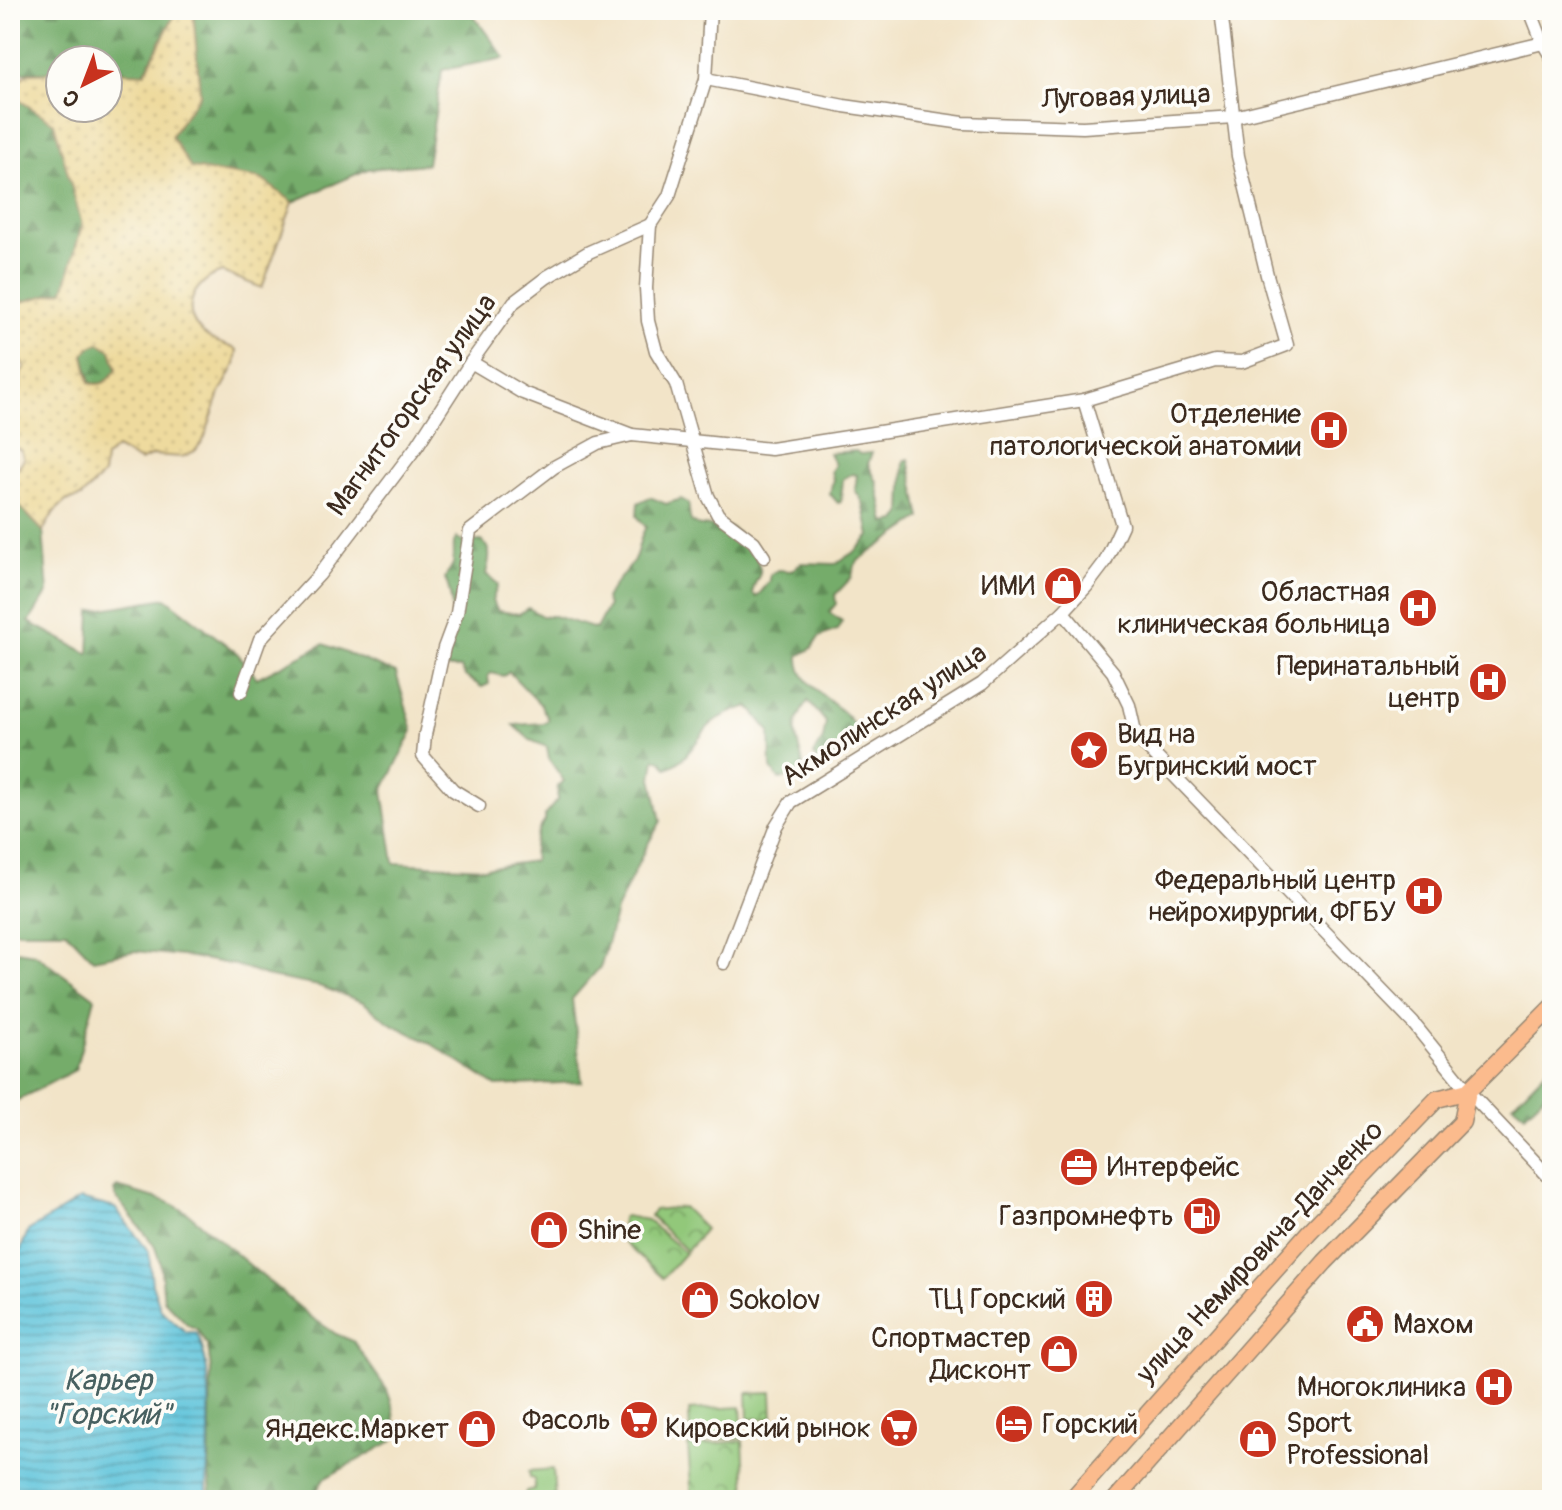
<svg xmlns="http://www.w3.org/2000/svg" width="1562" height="1510" font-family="Pangolin,sans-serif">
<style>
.grass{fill:#92c87a;stroke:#66794c;stroke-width:2}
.forest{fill:url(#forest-firs);stroke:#586b44;stroke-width:2}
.sand{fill:url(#sand-dots);stroke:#94825e;stroke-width:2;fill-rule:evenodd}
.park{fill:url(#park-crowns);stroke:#66794c;stroke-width:2}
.water{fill:url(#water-rules);stroke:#4c777c;stroke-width:2}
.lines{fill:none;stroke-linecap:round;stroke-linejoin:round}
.minor-casing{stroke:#968773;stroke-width:15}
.major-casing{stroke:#968773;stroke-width:19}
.minor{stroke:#fff;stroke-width:12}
.major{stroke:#fbbb8d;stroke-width:16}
.labels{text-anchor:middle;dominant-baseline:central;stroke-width:7;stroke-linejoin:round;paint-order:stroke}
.street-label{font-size:28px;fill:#3b2a1e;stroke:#fdfcf7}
.poi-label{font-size:28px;fill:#3b2a1e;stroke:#fdfcf7;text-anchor:end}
.water-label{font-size:30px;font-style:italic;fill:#476060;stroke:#fdfcf7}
</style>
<defs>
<pattern id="forest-firs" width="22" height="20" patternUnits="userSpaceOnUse" patternTransform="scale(2)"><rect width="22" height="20" fill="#75ac6a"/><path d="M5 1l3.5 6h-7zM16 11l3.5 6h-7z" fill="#618c57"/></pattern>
<pattern id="sand-dots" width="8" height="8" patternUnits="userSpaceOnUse" patternTransform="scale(2)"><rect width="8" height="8" fill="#eeda9e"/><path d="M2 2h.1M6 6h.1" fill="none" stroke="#cdbb88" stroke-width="1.8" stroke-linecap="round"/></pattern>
<pattern id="park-crowns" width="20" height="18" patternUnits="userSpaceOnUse" patternTransform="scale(2)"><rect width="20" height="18" fill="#92c87a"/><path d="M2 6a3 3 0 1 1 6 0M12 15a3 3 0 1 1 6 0" fill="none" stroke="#78a363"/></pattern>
<pattern id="water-rules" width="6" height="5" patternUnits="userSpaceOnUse" patternTransform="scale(2)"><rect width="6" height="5" fill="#5ec4db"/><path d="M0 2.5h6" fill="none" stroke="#4f9fb1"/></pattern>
</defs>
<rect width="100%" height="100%" fill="#fdfcf7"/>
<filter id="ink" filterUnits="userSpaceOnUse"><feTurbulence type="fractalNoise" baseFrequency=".0125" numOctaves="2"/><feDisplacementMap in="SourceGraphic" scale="16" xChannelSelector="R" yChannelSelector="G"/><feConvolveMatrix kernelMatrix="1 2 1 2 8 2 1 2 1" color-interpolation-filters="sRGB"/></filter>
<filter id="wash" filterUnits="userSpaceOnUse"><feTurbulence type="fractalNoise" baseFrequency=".006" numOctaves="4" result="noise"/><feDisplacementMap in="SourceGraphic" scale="32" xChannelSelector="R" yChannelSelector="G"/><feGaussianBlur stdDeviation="1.8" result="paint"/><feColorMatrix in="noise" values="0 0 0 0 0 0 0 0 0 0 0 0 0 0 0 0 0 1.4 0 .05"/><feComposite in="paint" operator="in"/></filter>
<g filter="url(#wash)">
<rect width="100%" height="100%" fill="#f2e4c8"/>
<polygon class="grass" points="741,1407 743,1438 690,1441 689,1410"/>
<g class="forest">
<polygon points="10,10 181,10 174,16 144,73 108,71 108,60 60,60 60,72 10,72"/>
<polygon points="193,10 469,10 505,58 442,70 427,164 368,169 293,202 261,179 190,168 171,136 200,94"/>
<polygon points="10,94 54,122 82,225 64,291 10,305"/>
<path d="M 99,343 L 111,350 L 117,369 C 109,379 105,386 91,383 L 84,354 L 89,348 Z"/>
<path d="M 856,451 L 860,454 L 872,453 L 868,464 L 877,482 L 885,523 L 897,521 L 902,514 L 904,461 L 909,459 L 921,518 L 859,560 L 854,566 L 852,577 L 835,595 L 836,604 L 829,612 L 842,621 L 837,630 L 819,637 L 812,648 L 799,656 C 797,693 850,702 860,738 L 828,760 L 817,761 L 813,754 L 823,739 L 826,722 L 808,701 C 784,734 802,742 804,773 L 798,777 L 779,779 L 771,769 L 770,732 L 749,706 C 734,711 719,716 708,727 C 695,742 687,761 667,768 L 662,761 L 655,759 L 652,778 L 661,821 L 645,849 L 616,911 L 601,966 L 572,999 L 582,1082 L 496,1086 L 430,1043 L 390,1023 L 363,1002 L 319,986 L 265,976 L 235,965 L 191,957 L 135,951 L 93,959 L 66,931 L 10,931 L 10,496 L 43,531 L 48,592 L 29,622 L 89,654 L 91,611 L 166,598 L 237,653 L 257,678 L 324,644 L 396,673 L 413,731 L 383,791 L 394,863 L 484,868 L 534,861 C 532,845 535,833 545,821 L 545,815 L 557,800 L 558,786 L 564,781 L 549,759 L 547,747 L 530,740 L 514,725 L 544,723 L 549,720 L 540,704 L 509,672 L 504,676 L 491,673 L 488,676 L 489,684 L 482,687 L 465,676 L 461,668 L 444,668 C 450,635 458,609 445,578 L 453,564 L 454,542 L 457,538 L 464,542 L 482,541 C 493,552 489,559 486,574 L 498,584 L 492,601 L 498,611 L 519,614 L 528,608 L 542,616 L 554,616 L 596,629 L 608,606 L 605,599 C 612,585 623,576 632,563 C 640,551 638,539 646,527 L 637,516 L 638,503 L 650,497 L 666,504 L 681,499 L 688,503 C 690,508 688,519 692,522 C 701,530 720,524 730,528 C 741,533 745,543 754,550 C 754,559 759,561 760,569 C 762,577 751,584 753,594 L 757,597 L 770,581 L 770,575 L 778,570 L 791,571 L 801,563 L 835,564 L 857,550 L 870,536 L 863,502 L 855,490 L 857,475 L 852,474 L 843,479 L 841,502 L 838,503 L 830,494 L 833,479 L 831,471 L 835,465 L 829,453 Z"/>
<polygon points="10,950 35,954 95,998 75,1070 10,1104"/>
<polygon points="1552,1064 1552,1088 1525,1114 1513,1104"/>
<polygon points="117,1187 166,1201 188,1213 311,1317 336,1334 353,1341 387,1390 394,1410 396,1437 389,1443 324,1479 311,1500 212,1500 209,1473 211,1371 208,1347 197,1329 188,1325 164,1300 160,1262 154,1245 116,1197 114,1190"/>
</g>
<path class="sand" d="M 181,10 L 193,10 L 200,94 L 171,136 L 191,168 L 261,179 L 293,202 L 262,288 L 222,272 C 191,282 177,316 208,337 C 216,343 228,345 237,350 L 235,365 L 220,393 L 204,439 L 195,451 L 182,457 L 153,455 L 140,461 L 116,448 L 105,458 L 103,475 L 81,497 L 66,501 L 54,512 L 43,531 L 10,496 L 10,471 L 15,471 L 24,459 L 21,450 L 15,447 L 10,449 L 10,397 L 20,390 L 21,372 L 25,367 L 20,360 L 10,358 L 10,305 L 64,291 L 82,225 L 54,123 L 10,94 L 10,88 L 28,73 L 60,72 L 60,108 L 108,108 L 108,71 L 145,73 L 174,16 ZM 99,343 L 111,350 L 117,369 C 109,379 105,387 90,383 L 84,355 L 89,348 Z"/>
<g class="park">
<polygon points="683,1207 705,1229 687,1251 650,1216 654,1210"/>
<polygon points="625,1216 647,1220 685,1253 663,1278 623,1242 622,1218"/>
<polygon points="772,1392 773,1418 748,1419 747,1393"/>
<polygon points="743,1441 746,1495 735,1500 692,1500 688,1446"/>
<polygon points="553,1469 555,1500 524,1500 526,1491 535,1490 534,1479 530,1478 529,1471"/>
</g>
<path class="water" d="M 80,1199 L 115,1208 L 149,1252 L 152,1284 L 161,1310 L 186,1332 L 196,1332 C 217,1372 207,1449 207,1495 L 202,1500 L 10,1500 L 10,1255 L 19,1254 L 28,1231 Z"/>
</g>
<g filter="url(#ink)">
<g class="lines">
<g class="minor-casing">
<g id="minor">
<polyline points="1530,10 1543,43 1552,58"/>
<polyline points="706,79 844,106 963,123 1083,127 1234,117 1543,43"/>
<polyline points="650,225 646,288 648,321 656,351 676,384 708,496 718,515 754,542 764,557"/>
<polyline points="471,362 523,393 632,435 771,449 1084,400 1215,361 1242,362 1287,345 1267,275 1238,156 1221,10"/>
<polyline points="1063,612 1113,672 1129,705 1136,736 1413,1023 1468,1091 1552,1180"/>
<polyline points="241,692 260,639 319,575 417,446 471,362 514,302 547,277 589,252 650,225 669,196 706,79 710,10"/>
<polyline points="479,806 453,790 423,756 425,735 444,648 457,613 470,531 554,467 598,443 632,435"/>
<polyline points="724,963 776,826 791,802 982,684 1063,612 1086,587 1105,562 1122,525 1084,400"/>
</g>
</g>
<g class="major-casing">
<g id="major">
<polyline points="1071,1500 1309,1232 1437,1099 1468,1091 1552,1007"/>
<polyline points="1115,1500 1325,1262 1462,1122 1468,1091"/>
</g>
</g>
<use href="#minor" class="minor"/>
<use href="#major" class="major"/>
</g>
</g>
<defs>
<g id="hospital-disc" transform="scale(2)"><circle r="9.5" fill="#c8321e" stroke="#fdfcf7"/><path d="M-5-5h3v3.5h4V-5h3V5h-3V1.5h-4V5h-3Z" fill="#fff"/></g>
<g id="shop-disc" transform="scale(2)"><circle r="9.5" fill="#c8321e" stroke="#fdfcf7"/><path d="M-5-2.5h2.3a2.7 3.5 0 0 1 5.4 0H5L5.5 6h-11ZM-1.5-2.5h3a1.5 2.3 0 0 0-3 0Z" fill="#fff"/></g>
<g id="sight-disc" transform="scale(2)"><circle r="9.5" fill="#c8321e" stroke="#fdfcf7"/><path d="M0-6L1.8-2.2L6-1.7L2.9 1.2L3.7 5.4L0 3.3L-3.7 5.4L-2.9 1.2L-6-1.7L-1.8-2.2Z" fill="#fff"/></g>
<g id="office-disc" transform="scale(2)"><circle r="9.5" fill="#c8321e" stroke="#fdfcf7"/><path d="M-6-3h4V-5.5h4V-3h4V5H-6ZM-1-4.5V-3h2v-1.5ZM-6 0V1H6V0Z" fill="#fff"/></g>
<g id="fuel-disc" transform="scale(2)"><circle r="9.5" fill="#c8321e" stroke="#fdfcf7"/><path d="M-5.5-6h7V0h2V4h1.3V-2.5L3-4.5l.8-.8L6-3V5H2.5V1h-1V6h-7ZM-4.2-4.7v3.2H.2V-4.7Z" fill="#fff"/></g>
<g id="building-disc" transform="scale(2)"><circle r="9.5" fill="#c8321e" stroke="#fdfcf7"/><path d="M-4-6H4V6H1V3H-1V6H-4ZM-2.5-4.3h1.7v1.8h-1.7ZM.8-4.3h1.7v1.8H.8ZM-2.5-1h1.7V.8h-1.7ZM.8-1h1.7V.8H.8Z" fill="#fff"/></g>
<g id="civic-disc" transform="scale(2)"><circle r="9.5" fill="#c8321e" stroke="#fdfcf7"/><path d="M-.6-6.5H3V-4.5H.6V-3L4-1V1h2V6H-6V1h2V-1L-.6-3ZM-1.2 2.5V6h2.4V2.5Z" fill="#fff"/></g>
<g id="supermarket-disc" transform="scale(2)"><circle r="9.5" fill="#c8321e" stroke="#fdfcf7"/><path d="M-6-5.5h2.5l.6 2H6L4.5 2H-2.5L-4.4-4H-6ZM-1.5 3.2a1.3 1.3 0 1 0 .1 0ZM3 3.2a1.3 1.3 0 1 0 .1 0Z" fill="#fff"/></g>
<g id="hotel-disc" transform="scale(2)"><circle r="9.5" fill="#c8321e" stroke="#fdfcf7"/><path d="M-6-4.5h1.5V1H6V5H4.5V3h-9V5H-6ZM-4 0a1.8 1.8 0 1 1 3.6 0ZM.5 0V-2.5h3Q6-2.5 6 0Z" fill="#fff"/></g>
</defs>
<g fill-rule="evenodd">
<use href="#hospital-disc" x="1329" y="430"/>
<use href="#shop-disc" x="1063" y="586"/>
<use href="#hospital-disc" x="1418" y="608"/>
<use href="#hospital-disc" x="1488" y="682"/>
<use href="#sight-disc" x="1089" y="750"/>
<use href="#hospital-disc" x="1424" y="896"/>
<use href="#office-disc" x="1079" y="1167"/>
<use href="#fuel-disc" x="1202" y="1216"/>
<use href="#shop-disc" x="549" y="1230"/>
<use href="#building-disc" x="1094" y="1299"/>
<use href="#shop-disc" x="700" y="1300"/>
<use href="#civic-disc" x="1365" y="1324"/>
<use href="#shop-disc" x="1059" y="1354"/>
<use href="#hospital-disc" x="1494" y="1387"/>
<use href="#supermarket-disc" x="639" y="1420"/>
<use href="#hotel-disc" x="1014" y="1424"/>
<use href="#supermarket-disc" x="899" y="1428"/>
<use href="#shop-disc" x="477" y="1429"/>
<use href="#shop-disc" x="1258" y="1439"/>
</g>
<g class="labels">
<g class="street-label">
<text transform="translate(1126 97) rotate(-2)">Луговая улица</text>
<text transform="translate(412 405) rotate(-54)">Магнитогорская улица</text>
<text transform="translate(884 715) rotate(-33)">Акмолинская улица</text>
<text transform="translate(1260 1252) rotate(-47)">улица Немировича-Данченко</text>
</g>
<g class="poi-label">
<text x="1301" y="414">Отделение<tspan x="1301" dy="32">патологической анатомии</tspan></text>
<text x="1035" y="586">ИМИ</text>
<text x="1390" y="592">Областная<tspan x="1390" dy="32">клиническая больница</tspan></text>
<text x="1460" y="666">Перинатальный<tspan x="1460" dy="32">центр</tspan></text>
<text x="1117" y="734" text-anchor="start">Вид на<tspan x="1117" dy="32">Бугринский мост</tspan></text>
<text x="1396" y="880">Федеральный центр<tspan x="1396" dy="32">нейрохирургии, ФГБУ</tspan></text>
<text x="1107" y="1167" text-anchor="start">Интерфейс</text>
<text x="1174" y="1216">Газпромнефть</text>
<text x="577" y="1230" text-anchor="start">Shine</text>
<text x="1066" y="1299">ТЦ Горский</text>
<text x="728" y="1300" text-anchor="start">Sokolov</text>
<text x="1393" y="1324" text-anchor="start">Махом</text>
<text x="1031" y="1338">Спортмастер<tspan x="1031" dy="32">Дисконт</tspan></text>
<text x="1466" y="1387">Многоклиника</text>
<text x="611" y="1420">Фасоль</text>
<text x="1286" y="1423" text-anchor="start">Sport<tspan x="1286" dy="32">Professional</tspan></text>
<text x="1042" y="1424" text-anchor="start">Горский</text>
<text x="871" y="1428">Кировский рынок</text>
<text x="449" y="1429">Яндекс.Маркет</text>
</g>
<g class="water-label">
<text x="108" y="1380">Карьер<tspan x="108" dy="34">"Горский"</tspan></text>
</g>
</g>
<rect width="1562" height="1510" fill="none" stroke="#fdfcf7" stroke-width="40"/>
<g transform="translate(84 84) rotate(222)"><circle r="38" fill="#fdfcf7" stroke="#afa8a0" stroke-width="2"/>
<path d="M0-6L14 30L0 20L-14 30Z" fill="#c8321e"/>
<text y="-12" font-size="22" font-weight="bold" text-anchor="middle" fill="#3b2a1e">С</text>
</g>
</svg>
